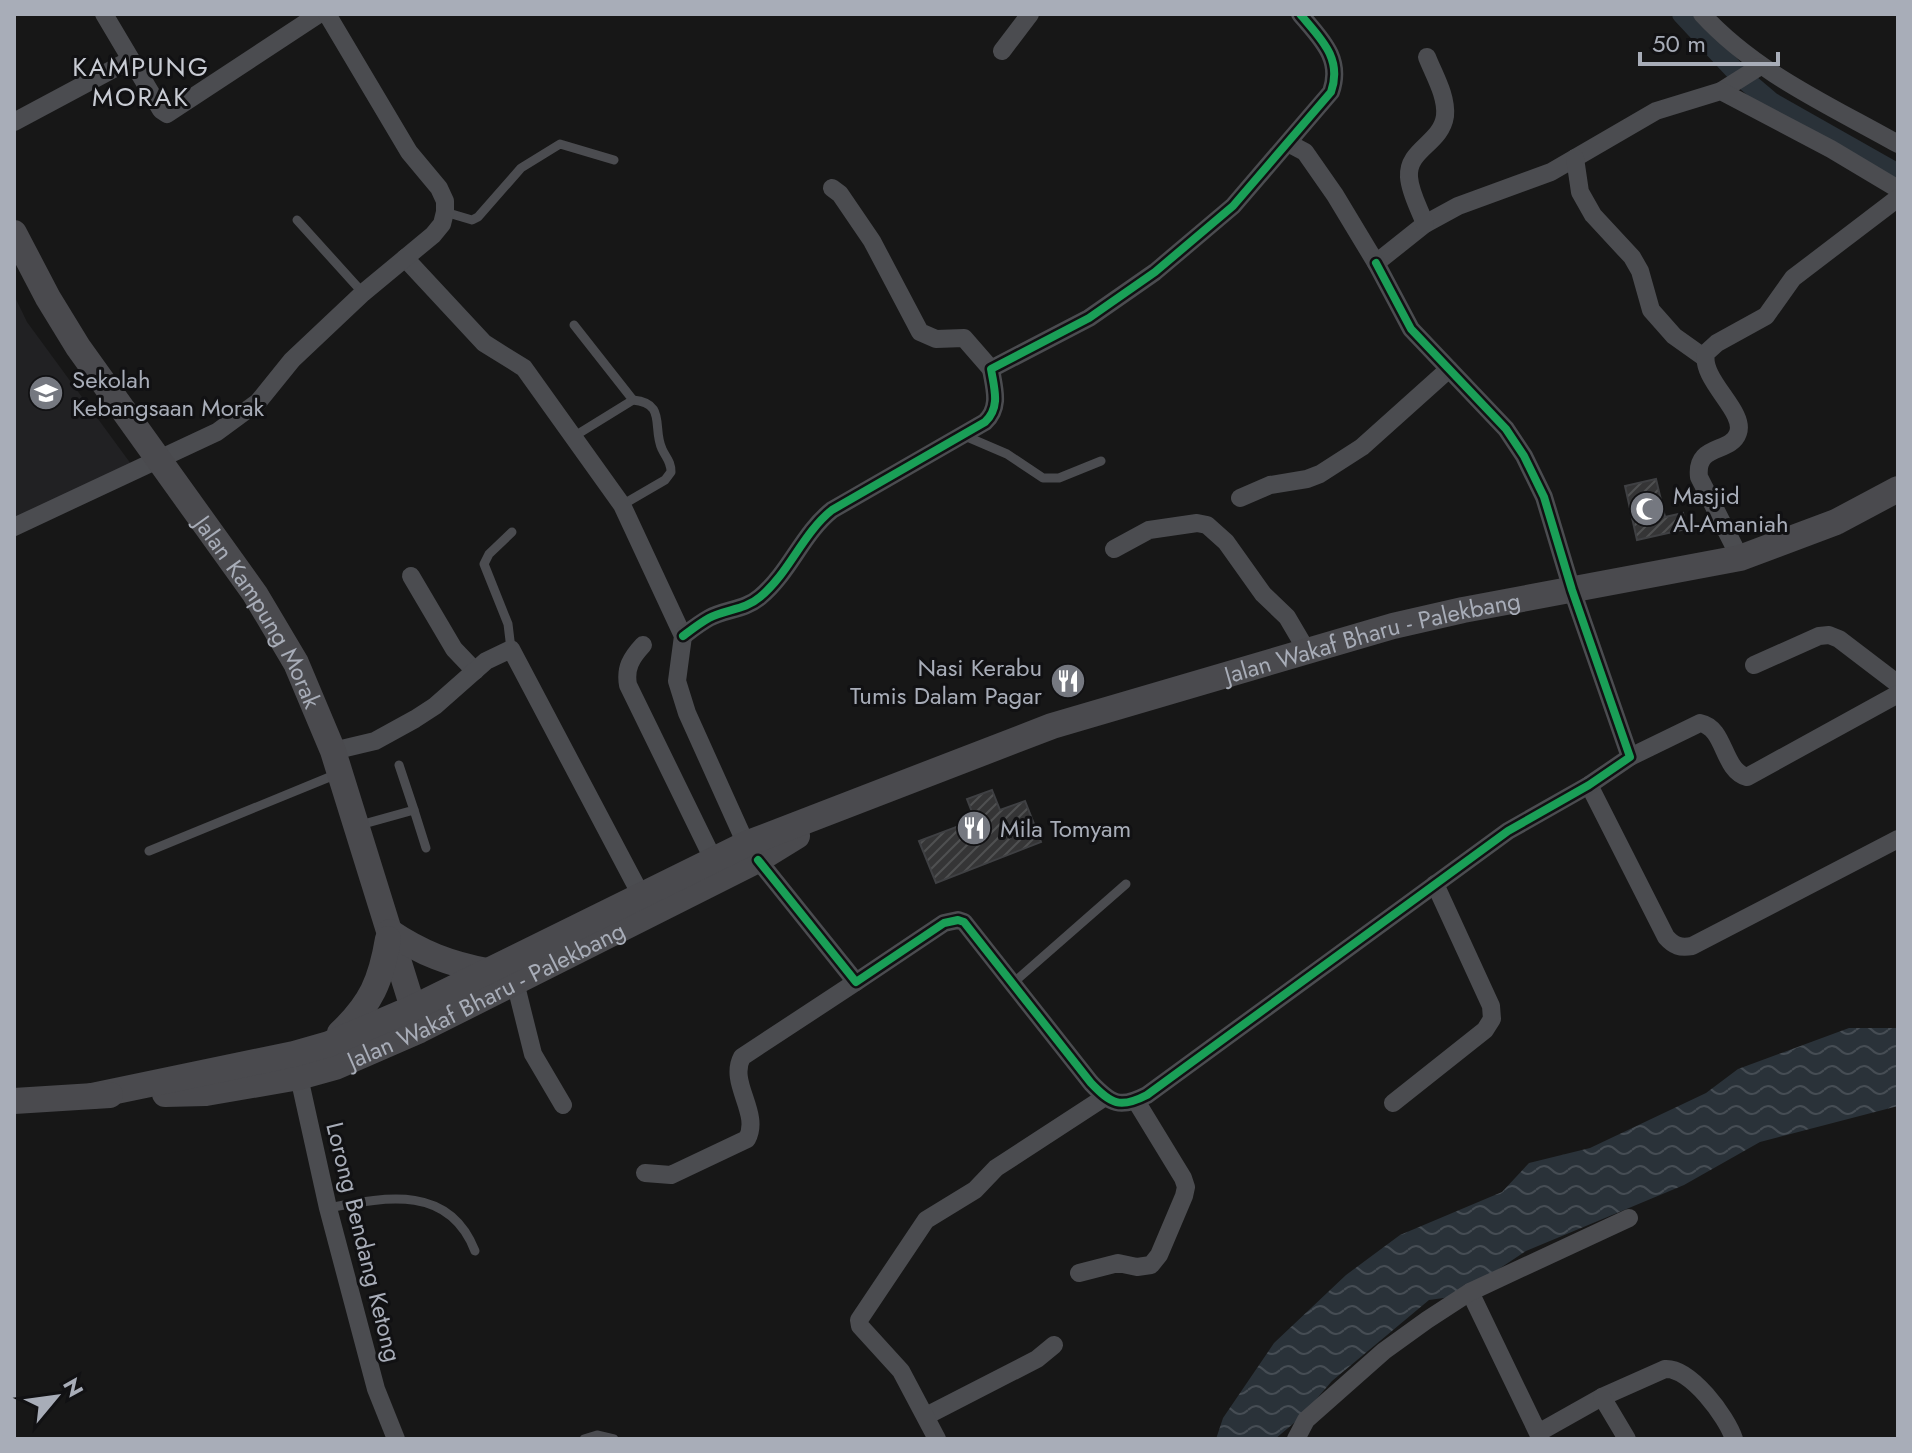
<svg xmlns="http://www.w3.org/2000/svg" width="1912" height="1453" font-family="Jost,sans-serif">
<style>
.built{fill:#212123}
.water{fill:url(#water-waves)}
.lines{fill:none;stroke-linecap:round;stroke-linejoin:round}
.canal{stroke:#2a3239;stroke-width:20}
.building{fill:url(#building-hatch);stroke:#3f4043;stroke-width:2}
.lane{stroke:#4b4c50;stroke-width:9}
.street{stroke:#4b4c50;stroke-width:18}
.secondary{stroke:#4a4a4e;stroke-width:26}
.cycleway-casing{stroke:#111113;stroke-width:13}
.cycleway{stroke:#1a9f57;stroke-width:8}
.labels{text-anchor:middle;dominant-baseline:central;stroke-width:6;stroke-linejoin:round;paint-order:stroke}
.poi-label{font-size:24px;fill:#a8adb8;stroke:#111113;text-anchor:start}
.street-label{font-size:24px;fill:#a8adb8;stroke:#111113}
.neighbourhood-label{font-size:26px;letter-spacing:2px;fill:#c9ccd4;stroke:#111113}
</style>
<defs>
<pattern id="water-waves" width="16" height="10" patternUnits="userSpaceOnUse" patternTransform="scale(2)"><rect width="16" height="10" fill="#2a3239"/><path d="M0 5q4-4 8 0t8 0" fill="none" stroke="#464d54"/></pattern>
<pattern id="building-hatch" width="6" height="6" patternUnits="userSpaceOnUse" patternTransform="scale(2)"><rect width="6" height="6" fill="#353536"/><path d="M-1 1l2-2M0 6l6-6M5 7l2-2" fill="none" stroke="#4f5051"/></pattern>
</defs>
<rect width="100%" height="100%" fill="#171717"/>
<polygon class="built" points="14,295 27,322 131,464 14,519"/>
<polygon class="water" points="1849,1028 1898,1028 1898,1106 1760,1142 1684,1185 1526,1251 1458,1296 1429,1300 1332,1381 1300,1418 1275,1439 1216,1439 1223,1418 1274,1343 1346,1275 1400,1235 1502,1192 1529,1163 1590,1148 1706,1093 1738,1069"/>
<g class="lines">
<polyline class="canal" points="1682,14 1738,74 1771,102 1898,174"/>
</g>
<g class="building">
<polygon points="1656,479 1665,517 1683,513 1686,529 1637,540 1625,486"/>
<polygon points="992,790 1000,810 1025,801 1041,842 936,883 919,841 975,820 967,799"/>
</g>
<g class="lines">
<g class="lane">
<polyline points="445,212 472,220 478,217 521,168 560,144 614,160"/>
<polyline points="297,220 363,293"/>
<polyline points="965,436 1007,454 1043,478 1059,478 1101,461"/>
<polyline points="573,437 633,400 574,325"/>
<path d="M 622,505 L 665,480 L 671,472 C 671,461 666,458 662,449 C 652,428 667,403 633,400"/>
<polyline points="511,649 508,624 484,564 489,554 512,532"/>
<polyline points="414,810 426,848"/>
<polyline points="360,825 414,810 399,765"/>
<polyline points="149,851 337,774"/>
<polyline points="1013,983 1126,884"/>
<path d="M 328,1208 C 386,1197 449,1184 475,1251"/>
<polyline points="584,1439 597,1435 614,1439"/>
</g>
<g class="street">
<polyline points="104,14 161,110 167,114 319,14"/>
<path d="M 1702,14 C 1756,73 1829,105 1898,144"/>
<polyline points="1002,51 1030,14"/>
<polyline points="1721,91 1759,67"/>
<polyline points="14,122 130,60"/>
<polyline points="1288,143 1305,152 1335,195 1376,263 1425,224 1458,206 1551,172 1656,111 1721,91 1831,149 1898,189"/>
<polyline points="1575,158 1580,192 1593,215 1632,257 1640,271 1651,310 1674,336 1705,358"/>
<polyline points="832,188 840,194 872,241 920,332 936,339 964,338 991,369"/>
<path d="M 1425,224 C 1420,210 1410,193 1409,177 C 1407,149 1441,144 1445,116 C 1447,96 1434,75 1427,57"/>
<polyline points="405,258 484,343 524,368 622,505 683,636 677,681 687,713 746,844"/>
<polyline points="1240,498 1270,485 1307,479 1320,474 1362,447 1449,369"/>
<polyline points="14,527 217,432 258,402 292,360 363,293 433,235 442,224 445,212 445,201 439,188 409,152 327,14"/>
<polyline points="1114,549 1149,530 1197,523 1207,525 1226,542 1263,594 1287,617 1307,651"/>
<path d="M 1740,558 L 1699,477 C 1695,443 1731,454 1738,433 C 1746,411 1700,380 1706,353 L 1717,343 L 1766,316 L 1793,278 L 1898,198"/>
<polyline points="411,576 454,649 475,671"/>
<path d="M 683,636 C 691,630 700,623 709,618 C 726,609 745,610 760,597 C 790,572 802,534 832,510 L 985,422 C 1001,407 994,388 991,369 L 1089,318 L 1155,272 L 1233,206 L 1331,92 C 1343,58 1320,38 1300,14"/>
<path d="M 643,645 C 631,658 625,668 628,685 L 713,859"/>
<polyline points="1754,665 1819,636 1829,635 1839,639 1898,684"/>
<polyline points="333,751 375,741 415,719 435,706 486,661 511,649 641,895"/>
<path d="M 1630,757 L 1700,723 C 1726,728 1722,770 1747,777 L 1898,694"/>
<path d="M 1589,785 L 1666,937 C 1674,946 1680,948 1692,946 L 1898,839"/>
<path d="M 758,860 L 856,982 L 944,923 L 958,920 L 964,922 L 1091,1083 C 1111,1104 1120,1109 1147,1095 L 1508,831 L 1589,785 L 1630,757 L 1572,590 L 1544,497 L 1524,456 L 1506,429 L 1411,329 L 1376,263"/>
<polyline points="515,982 533,1054 563,1105"/>
<polyline points="297,1068 328,1208 376,1389 396,1439"/>
<polyline points="1393,1103 1485,1030 1492,1019 1491,1006 1435,884"/>
<path d="M 645,1173 L 671,1175 L 747,1139 C 761,1113 728,1083 742,1057 L 856,982"/>
<polyline points="1079,1273 1118,1263 1137,1267 1151,1265 1159,1255 1184,1196 1186,1187 1183,1178 1136,1101"/>
<path d="M 1470,1292 L 1538,1433 L 1602,1397 L 1665,1369 C 1690,1367 1727,1417 1734,1439"/>
<polyline points="1602,1397 1627,1439"/>
<polyline points="926,1416 1037,1359 1054,1345"/>
<polyline points="937,1439 901,1371 860,1326 859,1320 926,1220 975,1190 996,1168 1105,1097"/>
<polyline points="1296,1439 1306,1420 1384,1351 1427,1320 1470,1292 1629,1218"/>
</g>
<g class="secondary">
<path id="s1" d="M 14,233 L 48,298 L 78,347 L 255,594 L 296,663 L 333,751 L 418,1024"/>
<path d="M 390,932 C 421,953 450,964 487,971"/>
<path d="M 340,1033 C 371,1004 381,981 388,939"/>
<path id="s2" d="M 165,1094 L 206,1093 L 299,1077 L 335,1067 L 420,1030 L 758,860 L 797,836"/>
<path id="s3" d="M 92,1096 L 294,1054 L 329,1044 L 413,1008 L 746,844 L 1052,726 L 1393,626 L 1463,610 L 1740,558 L 1836,522 L 1898,489"/>
<polyline points="14,1101 110,1095"/>
</g>
<g class="cycleway-casing">
<g id="cycleway">
<path d="M 683,636 C 691,630 700,623 709,618 C 726,609 745,610 760,597 C 790,572 802,534 832,510 L 985,422 C 1001,407 994,388 991,369 L 1089,318 L 1155,272 L 1233,206 L 1331,92 C 1343,58 1320,38 1300,14"/>
<path d="M 758,860 L 856,982 L 944,923 L 958,920 L 964,922 L 1091,1083 C 1111,1104 1120,1109 1147,1095 L 1508,831 L 1589,785 L 1630,757 L 1572,590 L 1544,497 L 1524,456 L 1506,429 L 1411,329 L 1376,263"/>
</g>
</g>
<use href="#cycleway" class="cycleway"/>
</g>
<defs>
<g id="school-disc" transform="scale(1.8)"><circle r="9.5" fill="#757880" stroke="#111113"/><path d="M0-5L7-2L0 1L-7-2ZM-4 1L0 2.5L4 1V4Q0 6-4 4Z" fill="#fff"/></g>
<g id="mosque-disc" transform="scale(1.8)"><circle r="9.5" fill="#757880" stroke="#111113"/><path d="M3.5-4.9A6 6 0 1 0 3.5 4.9A5 5 0 1 1 3.5-4.9Z" fill="#fff"/></g>
<g id="restaurant-disc" transform="scale(1.8)"><circle r="9.5" fill="#757880" stroke="#111113"/><path d="M-5-6h1v4h1v-4h1v4h1v-4h1v5L-1.5 .5V6h-2V.5L-5-1ZM5-6V6H3V1.5H1.5Q1.5-4 5-6Z" fill="#fff"/></g>
</defs>
<g fill-rule="evenodd">
<use href="#school-disc" x="46" y="393"/>
<use href="#mosque-disc" x="1647" y="509"/>
<use href="#restaurant-disc" x="1068" y="681"/>
<use href="#restaurant-disc" x="974" y="828"/>
</g>
<g class="labels">
<g class="poi-label">
<text x="72" y="379">Sekolah<tspan x="72" dy="28">Kebangsaan Morak</tspan></text>
<text x="1673" y="495">Masjid<tspan x="1673" dy="28">Al-Amaniah</tspan></text>
<text x="1042" y="667" text-anchor="end">Nasi Kerabu<tspan x="1042" dy="28">Tumis Dalam Pagar</tspan></text>
<text x="1000" y="828">Mila Tomyam</text>
</g>
<g class="street-label">
<text stroke="none"><textPath href="#s1" startOffset="452">Jalan Kampung Morak</textPath></text>
<text stroke="none"><textPath href="#s3" startOffset="1366">Jalan Wakaf Bharu - Palekbang</textPath></text>
<text stroke="none"><textPath href="#s2" startOffset="340">Jalan Wakaf Bharu - Palekbang</textPath></text>
<text transform="translate(364 1242) rotate(76)">Lorong Bendang Ketong</text>
</g>
<g class="neighbourhood-label">
<text x="141" y="67">KAMPUNG<tspan x="141" dy="30">MORAK</tspan></text>
</g>
</g>
<rect width="1912" height="1453" fill="none" stroke="#a8adb8" stroke-width="32"/>
<g transform="translate(56 1397) rotate(61)" stroke="#111113" stroke-width="6" paint-order="stroke">
<path d="M0-6L14 30L0 20L-14 30Z" fill="#a8adb8"/>
<text y="-12" font-size="22" font-weight="bold" text-anchor="middle" fill="#a8adb8">N</text>
</g>
<path d="M1640 52v12h138v-12" fill="none" stroke="#a8adb8" stroke-width="4"/>
<text x="1652" y="52" font-size="24" fill="#a8adb8" stroke="#111113" stroke-width="6" paint-order="stroke">50 m</text>
</svg>
